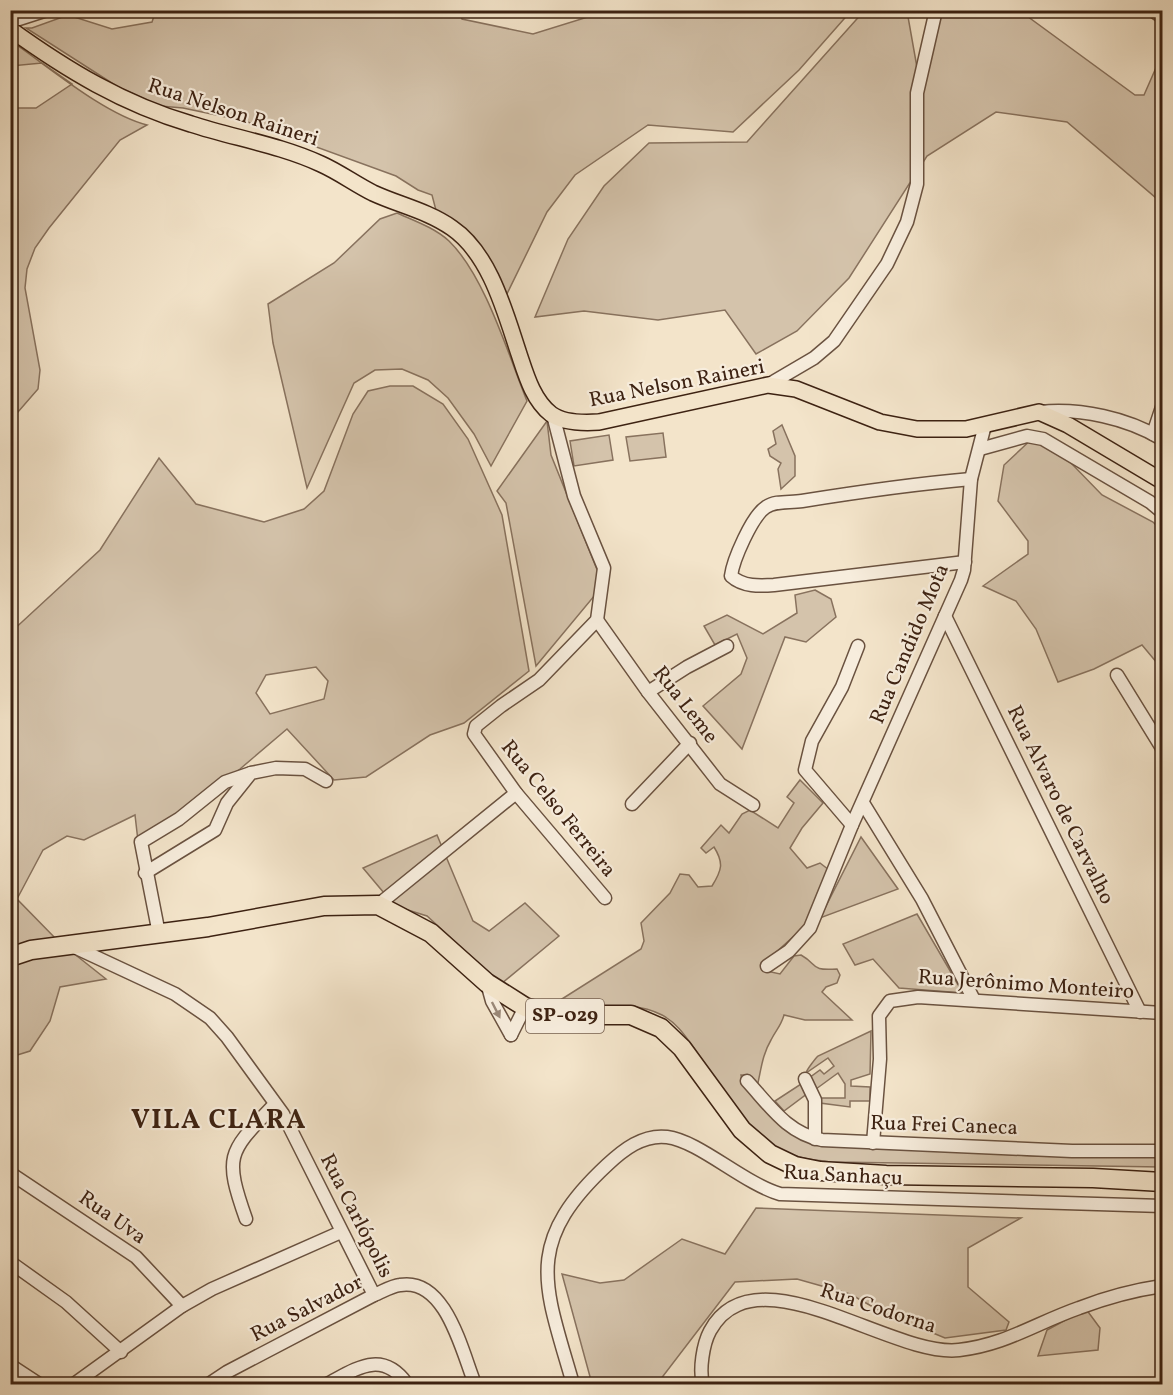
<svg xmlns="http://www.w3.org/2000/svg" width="1173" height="1395" font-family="Vollkorn,serif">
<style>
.green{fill:#d4c3ab;stroke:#88725e;stroke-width:1.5;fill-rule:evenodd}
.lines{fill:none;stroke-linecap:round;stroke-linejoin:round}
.minor-casing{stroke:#6a5240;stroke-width:15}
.major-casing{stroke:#3d2212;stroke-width:18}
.highway-casing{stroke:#3d2212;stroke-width:21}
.minor{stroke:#f7eddd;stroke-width:12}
.major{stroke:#f3e4ca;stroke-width:15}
.highway{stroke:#f3e4ca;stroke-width:18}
.oneway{fill:#9a8878}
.labels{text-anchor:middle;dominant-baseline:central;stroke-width:4.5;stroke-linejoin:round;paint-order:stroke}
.shield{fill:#f7eddd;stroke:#755f4f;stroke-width:1.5}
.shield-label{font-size:20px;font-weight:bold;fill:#3d2212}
.street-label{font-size:21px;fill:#3d2212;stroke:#f7eddd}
.district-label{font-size:27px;font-weight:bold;letter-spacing:1.5px;fill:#3d2212;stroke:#f7eddd}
</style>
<rect width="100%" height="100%" fill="#f3e4ca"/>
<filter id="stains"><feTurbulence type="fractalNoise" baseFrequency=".00333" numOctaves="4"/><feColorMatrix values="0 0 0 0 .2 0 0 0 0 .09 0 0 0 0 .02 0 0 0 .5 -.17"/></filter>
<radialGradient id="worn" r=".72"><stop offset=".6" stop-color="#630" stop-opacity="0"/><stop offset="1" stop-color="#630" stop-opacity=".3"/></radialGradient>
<g class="green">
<polygon points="156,10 459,10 462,19 533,34 607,11 851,11 799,70 733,132 648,125 575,175 547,212 502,304 478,257 438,218 432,195 418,190 396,176 245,121 183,108 160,106 118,87 26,28 32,28 68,15 112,29 152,22"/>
<polygon points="864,11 907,11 921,90 939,11 1020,11 1135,95 1144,95 1162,54 1162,203 1067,122 996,112 927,156 849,278 797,331 756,354 725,310 658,320 584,311 535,317 568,239 604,186 649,143 747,142"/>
<path d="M 11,41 C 49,67 104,114 147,125 L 120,140 L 49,228 L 35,248 L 27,269 L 25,288 L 40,370 L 38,389 L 11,420 L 11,108 L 36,108 L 72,84 L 42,63 L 11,66 Z"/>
<path d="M 397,213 C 415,221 435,228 449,241 C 485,276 508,354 527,401 L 491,466 L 474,434 L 448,398 L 428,380 L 402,369 L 375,370 L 354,383 L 307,488 L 273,343 L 268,304 L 334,263 L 380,219 Z"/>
<path d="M 390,386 L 413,386 L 443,404 L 468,439 L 502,515 L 529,671 L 464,723 L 430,735 L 366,777 L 334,780 L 287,729 L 240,769 L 138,841 L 135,815 L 84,840 L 67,836 L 43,850 L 17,899 L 58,941 L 106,979 L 60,987 L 50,1021 L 30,1051 L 11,1057 L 10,633 L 100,550 L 159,458 L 196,504 L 264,522 L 304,509 L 324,491 L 353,414 L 368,391 ZM 316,667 L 328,681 L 324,699 L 270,714 L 256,693 L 266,675 Z"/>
<polygon points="547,421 551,455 598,572 595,595 536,666 506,503 497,491"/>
<polygon points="782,425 795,456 795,476 781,489 778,469 781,463 770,456 768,449 776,444 773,431"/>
<polygon points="663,433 666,457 630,461 626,437"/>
<polygon points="609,435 613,460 574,466 570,441"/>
<polygon points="1035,436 1071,463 1102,495 1153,522 1162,531 1162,669 1142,645 1094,669 1058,682 1036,629 1016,601 983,586 1028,554 1028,541 998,501 1004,465"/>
<polygon points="815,590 831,599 836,617 806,642 785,637 742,749 703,706 741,674 747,658 737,634 715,645 704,626 727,615 763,634 797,613 795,595"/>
<path d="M 800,780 L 823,803 L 802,828 L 790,848 L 807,868 L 820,863 L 829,870 L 805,926 L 761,966 L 762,970 L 780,974 L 794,956 L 801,955 C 819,965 809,971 837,969 L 840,975 L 837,983 L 826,987 L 822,992 L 852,1020 L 805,1020 L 784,1015 C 781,1026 776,1030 771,1040 C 762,1055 761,1071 757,1087 L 748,1075 L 741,1075 L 742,1081 L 784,1129 L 802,1139 L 820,1145 L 1036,1156 L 1162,1156 L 1162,1167 L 831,1162 C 813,1160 794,1158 778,1149 C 741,1128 720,1084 696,1051 C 686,1037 677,1023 662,1015 C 627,997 590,1012 554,1004 L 641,949 L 644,941 L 641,923 L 670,893 L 680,874 L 689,875 L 698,887 L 712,886 C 722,870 724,863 714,847 L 706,853 L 701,848 L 721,825 L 729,833 L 742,814 L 750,810 L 778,828 L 794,803 L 787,797 Z"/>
<polygon points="437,835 473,921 489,931 525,903 559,936 501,984 427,916 395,906 363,868"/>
<polygon points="861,837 898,889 820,918"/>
<polygon points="917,914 963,993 899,988 873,959 855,965 843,944"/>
<path d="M 871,1031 L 870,1074 L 851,1080 L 851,1086 L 870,1087 L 870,1101 L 850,1101 L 850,1107 L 820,1103 L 820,1098 L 845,1098 L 845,1084 L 838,1073 L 816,1089 L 809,1078 L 820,1070 L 824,1074 L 834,1066 L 828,1058 L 806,1073 C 807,1069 816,1058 818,1056 Z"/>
<polygon points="801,1084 808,1093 784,1111 775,1101"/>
<polygon points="756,1208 1021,1218 968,1248 968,1287 1009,1322 1006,1330 945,1338 882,1312 850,1294 797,1279 735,1282 657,1384 592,1384 562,1274 600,1283 624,1280 682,1239 725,1254"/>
<polygon points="1086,1309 1100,1328 1098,1350 1038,1356 1047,1330"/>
</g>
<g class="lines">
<g class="minor-casing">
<g id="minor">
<polyline points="1152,10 1162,17"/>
<polyline points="10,19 19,19 47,10"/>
<polyline points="768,385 814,358 834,341 887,264 907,222 917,184 917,93 936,10"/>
<path d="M 1040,412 C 1081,408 1127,418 1162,439"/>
<polyline points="553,415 574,496 604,568 597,620 539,680 501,706 476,726 474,734 516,793 605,898"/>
<polyline points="1153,434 1162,407"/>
<polyline points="980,449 1027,436 1043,439 1150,502 1162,512"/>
<path d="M 965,562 L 774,585 C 760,586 743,587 731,576 C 733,560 752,516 766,507 C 776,500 790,503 802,501 C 858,492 914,484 971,479"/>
<polyline points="945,616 1140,1012"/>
<polyline points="597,620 648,692 720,784 753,805"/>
<polyline points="1117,675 1162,748"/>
<polyline points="648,692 687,667 727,646"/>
<polyline points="863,803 922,899 974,1000"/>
<polyline points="632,804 690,743"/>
<polyline points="852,825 805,770 812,741 842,687 858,646"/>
<polyline points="145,873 215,830 227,803 251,773 276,768 305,769 326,781"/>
<polyline points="378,905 516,793"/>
<polyline points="159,934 141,842 179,819 225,782 251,773"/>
<polyline points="70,945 175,994 210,1018 227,1037 283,1114 374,1295"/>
<polyline points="767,966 789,951 810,928 852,825 961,580 964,570 971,479 985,425"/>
<polyline points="487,983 492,1001 511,1035"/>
<polyline points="511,1035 525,1007"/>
<polyline points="805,1079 815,1100 815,1139"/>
<path d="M 747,1081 C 770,1106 787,1133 822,1140 L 1072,1151 L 1162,1151"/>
<polyline points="873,1143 880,1059 879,1016 890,1001 918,997 1162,1013"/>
<polyline points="10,1173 136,1257 182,1306"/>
<path d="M 246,1219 C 223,1154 229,1152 275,1104"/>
<polyline points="10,1262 66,1302 121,1352"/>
<polyline points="10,1365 39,1384"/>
<polyline points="74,1384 182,1306 212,1289 341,1232"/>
<path d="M 209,1384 L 227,1372 L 374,1295 C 382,1292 391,1286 400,1285 C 446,1277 462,1352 475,1384"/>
<path d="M 327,1384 C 356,1369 382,1349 407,1384"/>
<path d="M 573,1384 C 545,1286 522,1244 607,1165 C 623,1150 643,1134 667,1137 C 699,1141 743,1183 780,1194 L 1162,1206"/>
<path d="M 703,1384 C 699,1370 703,1344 710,1331 C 755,1248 892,1358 959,1350 C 1005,1345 1036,1323 1079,1308 C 1105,1298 1135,1290 1162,1286"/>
</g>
</g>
<g class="major-casing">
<path id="major" d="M 10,29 C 67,70 123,104 191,124 C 234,138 280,145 321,164 C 339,172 355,184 373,193 C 399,205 428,211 452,228 C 490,254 505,312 519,354 C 526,375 533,400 551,414 C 563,423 584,423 599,422 L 768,385 L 796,389 L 880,422 L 917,429 L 966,429 L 1039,412 L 1068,425 L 1162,481"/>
</g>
<g class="highway-casing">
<polyline id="highway" points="10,957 31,950 208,927 324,906 378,905 431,933 487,983 525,1007 553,1015 631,1015 661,1028 682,1048 742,1130 770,1154 795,1166 820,1171 886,1175 1093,1178 1162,1182"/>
</g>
<use href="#minor" class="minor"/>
<use href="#major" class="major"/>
<use href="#highway" class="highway"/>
</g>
<defs><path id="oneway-solid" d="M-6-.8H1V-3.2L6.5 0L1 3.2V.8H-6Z" transform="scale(1.5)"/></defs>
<use class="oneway" href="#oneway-solid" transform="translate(496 1010) rotate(63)"/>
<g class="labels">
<rect class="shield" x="526" y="999" width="78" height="34" rx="4.5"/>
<g class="shield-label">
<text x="565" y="1016">SP-029</text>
</g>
<g class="street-label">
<text transform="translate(233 113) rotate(18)">Rua Nelson Raineri</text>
<text transform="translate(677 384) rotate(-11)">Rua Nelson Raineri</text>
<text transform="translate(910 644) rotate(-67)">Rua Candido Mota</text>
<text transform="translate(685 705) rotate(52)">Rua Leme</text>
<text transform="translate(1060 805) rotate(64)">Rua Alvaro de Carvalho</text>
<text transform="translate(558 809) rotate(51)">Rua Celso Ferreira</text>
<text transform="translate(1026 985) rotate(4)">Rua Jerônimo Monteiro</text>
<text transform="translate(944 1126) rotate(2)">Rua Frei Caneca</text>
<text transform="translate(843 1176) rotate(3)">Rua Sanhaçu</text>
<text transform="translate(356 1216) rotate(63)">Rua Carlópolis</text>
<text transform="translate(112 1218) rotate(35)">Rua Uva</text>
<text transform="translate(307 1309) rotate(-27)">Rua Salvador</text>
<text transform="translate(878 1309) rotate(18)">Rua Codorna</text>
</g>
<g class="district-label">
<text x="219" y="1121">VILA CLARA</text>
</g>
</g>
<rect width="1173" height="1395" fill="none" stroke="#f3e4ca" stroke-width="36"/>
<rect x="12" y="12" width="1149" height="1371" fill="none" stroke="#3d2212" stroke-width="3"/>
<rect x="18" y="18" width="1137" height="1359" fill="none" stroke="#3d2212" stroke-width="1.5"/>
<rect width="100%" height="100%" filter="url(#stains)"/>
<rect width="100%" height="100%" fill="url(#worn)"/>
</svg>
